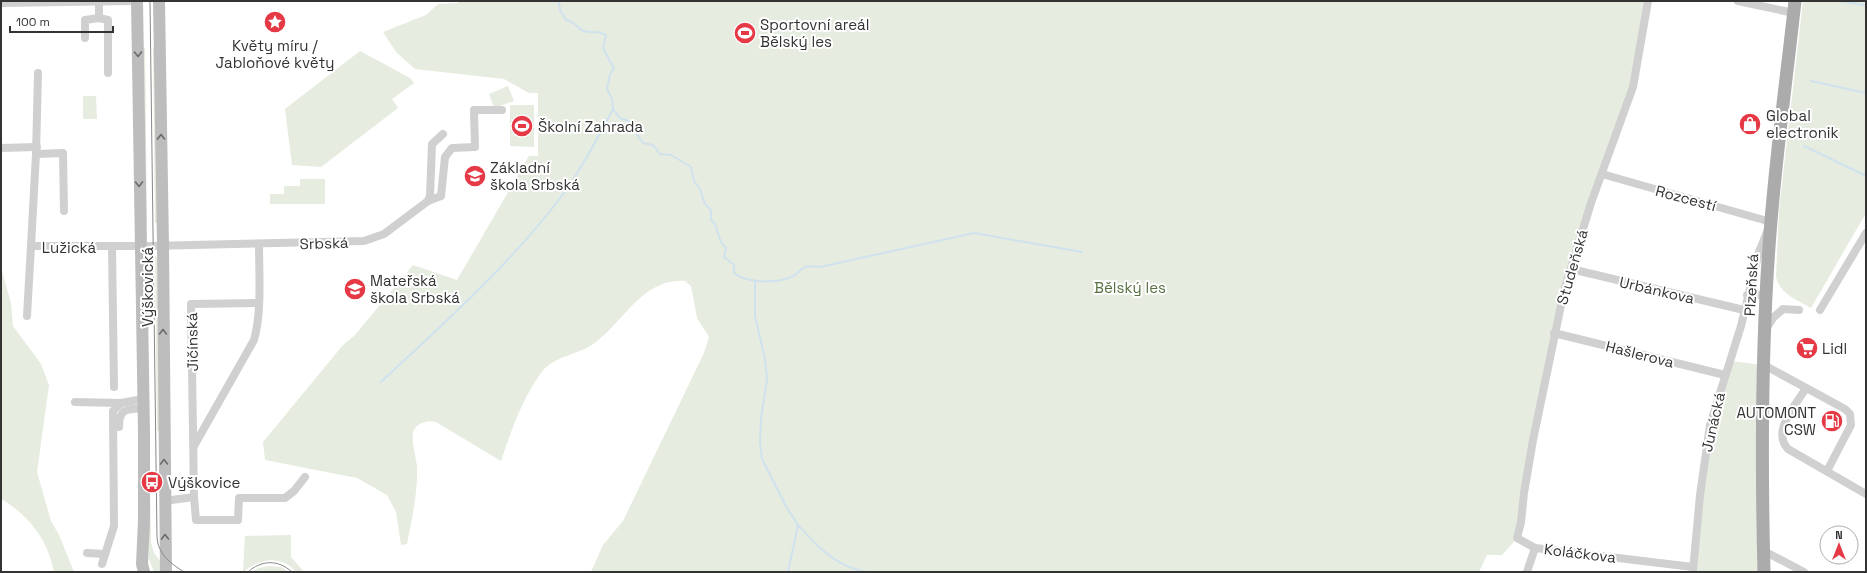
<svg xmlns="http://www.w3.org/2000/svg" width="1867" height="573" font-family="'Space Grotesk',sans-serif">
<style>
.green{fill:#e6ecdf}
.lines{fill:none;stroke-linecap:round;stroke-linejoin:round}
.stream{stroke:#cfe2ee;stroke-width:2}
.street{stroke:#d0d0d0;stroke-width:8}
.secondary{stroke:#bdbdbd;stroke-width:12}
.primary{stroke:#ababab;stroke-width:13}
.tram{stroke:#888;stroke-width:1}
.oneway{stroke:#6a6a6a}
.labels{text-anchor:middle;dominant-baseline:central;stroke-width:4;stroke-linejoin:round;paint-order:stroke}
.poi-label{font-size:15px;fill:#333;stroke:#fff;text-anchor:start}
.street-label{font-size:15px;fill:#333;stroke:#fff}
.park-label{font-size:15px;fill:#56703f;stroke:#fff}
</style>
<rect width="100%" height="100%" fill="#fff"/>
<g class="green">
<path d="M 458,1 L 1651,1 L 1636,85 L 1598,192 L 1568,290 L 1541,414 L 1520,535 L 1502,555 L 1487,555 L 1479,572 L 591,572 L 603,545 L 623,521 L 704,353 L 709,337 L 697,318 L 691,286 L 685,281 C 643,278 624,321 596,342 C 580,355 554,355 541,373 C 522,399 511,431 501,461 L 436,422 C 429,420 418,422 414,430 C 410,437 416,457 417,466 C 418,493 412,518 407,544 L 401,545 L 396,512 L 387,495 L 357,478 L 265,460 L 263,442 L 343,345 L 355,335 L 413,265 L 457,280 L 529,156 L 538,156 L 538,93 L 529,93 L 504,79 L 415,69 L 396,52 L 383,32 L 426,15 L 438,4 L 458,3 Z"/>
<path d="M 1803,1 L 1866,1 L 1866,213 L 1811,308 C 1797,300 1778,293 1776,276 L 1779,210 Z"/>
<polygon points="142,48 145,48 147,224 144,224"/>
<polygon points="153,48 156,48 158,223 155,223"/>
<polygon points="360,51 410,78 414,83 392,99 398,108 321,167 292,165 285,109"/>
<polygon points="508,86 514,101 494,108 489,94"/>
<polygon points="83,96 96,96 97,119 83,119"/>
<polygon points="510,105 534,105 534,147 510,146"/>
<polygon points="300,179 325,179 325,204 270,204 270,194 284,194 284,186 300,186"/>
<polygon points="155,256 157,258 160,431 157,431"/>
<path d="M 1,268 L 11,303 L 13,326 L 41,364 L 49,385 L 37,472 L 51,521 L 59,535 L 74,572 L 54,572 C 48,540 29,515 1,499 Z"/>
<polygon points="1730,361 1764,365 1764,572 1693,572 1708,435"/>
<polygon points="148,485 150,485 151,542 154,553 161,562 161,572 154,572 149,559"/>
<path d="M 291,535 L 291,557 L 304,572 L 296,572 C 281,554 259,559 243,572 L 245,536 Z"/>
<polygon points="270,566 281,567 289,572 252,572 258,568"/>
</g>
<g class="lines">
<g class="stream">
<path d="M 559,1 L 560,10 L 566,20 C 578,22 575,28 584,31 C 591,33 599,31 606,35 L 603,48 L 614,69 L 610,74 L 607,89 L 612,99 L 613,109 L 620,118 L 632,122 L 635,132 L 643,143 L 653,145 L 660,154 L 671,155 L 691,167 L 694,181 L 700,189 L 705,204 L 711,210 L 711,220 L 715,224 L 721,242 L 726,248 L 724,257 L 734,265 L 734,273 C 745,283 776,283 789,278 C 805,272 796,264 820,267 L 974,233 L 1082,252"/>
<polyline points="1839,1 1864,5"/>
<polyline points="1811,81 1866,93"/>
<polyline points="1804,146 1866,176"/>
<polyline points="755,281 755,316 765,359 767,379 761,419 760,442 762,459 787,508 798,525 788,572"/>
<path d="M 381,382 C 445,322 511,264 564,193 C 583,167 598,137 613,109"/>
<path d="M 798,525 C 812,540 825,555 843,564 C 850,568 859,570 866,572"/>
</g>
<g class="street">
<polyline points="1648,1 1633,87 1591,203 1564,291 1533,440 1524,493 1521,522 1517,538 1535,548 1693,567"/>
<polyline points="1738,1 1794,13"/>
<polyline points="99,2 99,18 108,20 108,73"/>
<polyline points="1,3 130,1"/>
<polyline points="85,38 85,20 99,18"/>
<polyline points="38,73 36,154 31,246 149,246 364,241 384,234 428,201 430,196 432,144 443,134"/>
<polyline points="1,148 37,147"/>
<polyline points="36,154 63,153 64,211"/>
<polyline points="1602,174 1771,222 1759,252 1741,326 1710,425 1700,495 1693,571"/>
<polyline points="428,201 441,196 445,157 452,148 475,147 474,110 502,110"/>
<polyline points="112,247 114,387"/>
<polyline points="1571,269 1744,310"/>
<polyline points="1747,295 1766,295"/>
<polyline points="1820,310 1866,233"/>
<polyline points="27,316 31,246"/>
<polyline points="1766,329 1773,318 1783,309 1799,310"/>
<polyline points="1554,333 1725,375"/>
<polyline points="1764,365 1845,409 1850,414 1851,425 1827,471"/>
<path d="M 1806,388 C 1796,405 1771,431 1788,449 L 1866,494"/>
<polyline points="75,402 121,403"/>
<path d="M 119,427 C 119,408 127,409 143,408"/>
<path d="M 194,446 L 254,340 C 262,312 259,273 259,244"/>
<polyline points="194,497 196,520 238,520 239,498 285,498 294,491 305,477"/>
<polyline points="164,501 194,497 191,304 259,303"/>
<polyline points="1764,551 1804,572"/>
<polyline points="87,553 105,554"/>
<polyline points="102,564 114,526 113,411 121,403 143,399"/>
<polyline points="1527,572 1535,548"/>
</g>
<g class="secondary">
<polyline points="137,1 144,433 144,521 142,564 144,572"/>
<polyline points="159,1 163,246 166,572"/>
</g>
<path class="primary" d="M 1764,572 C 1761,455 1761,338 1771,221 C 1777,147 1787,74 1795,1"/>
<g class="tram">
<path d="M 150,1 L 157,537 C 158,554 170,563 184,572"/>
<path d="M 248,572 C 261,560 278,559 292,572"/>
</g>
</g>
<defs><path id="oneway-chevron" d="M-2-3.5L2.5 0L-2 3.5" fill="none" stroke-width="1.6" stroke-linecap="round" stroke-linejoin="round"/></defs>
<g class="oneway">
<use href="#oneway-chevron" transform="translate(138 54) rotate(89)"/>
<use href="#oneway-chevron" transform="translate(161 137) rotate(-91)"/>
<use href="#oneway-chevron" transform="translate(139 184) rotate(89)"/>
<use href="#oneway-chevron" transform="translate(163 332) rotate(-90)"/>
<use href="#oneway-chevron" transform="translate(164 462) rotate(-91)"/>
<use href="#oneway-chevron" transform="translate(165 537) rotate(-91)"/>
</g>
<defs>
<g id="sight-disc" transform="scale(1.15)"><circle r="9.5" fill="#e63946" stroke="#fff"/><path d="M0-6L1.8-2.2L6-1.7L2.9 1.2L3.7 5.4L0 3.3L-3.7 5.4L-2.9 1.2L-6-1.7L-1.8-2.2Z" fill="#fff"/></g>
<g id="stadium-disc" transform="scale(1.15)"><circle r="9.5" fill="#e63946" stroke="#fff"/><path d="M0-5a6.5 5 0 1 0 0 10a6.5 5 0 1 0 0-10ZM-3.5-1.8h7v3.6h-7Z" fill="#fff"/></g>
<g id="shop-disc" transform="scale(1.15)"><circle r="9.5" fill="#e63946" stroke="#fff"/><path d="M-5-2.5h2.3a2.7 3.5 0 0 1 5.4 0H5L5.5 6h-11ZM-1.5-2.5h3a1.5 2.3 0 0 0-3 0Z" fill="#fff"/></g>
<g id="school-disc" transform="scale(1.15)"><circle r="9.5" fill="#e63946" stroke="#fff"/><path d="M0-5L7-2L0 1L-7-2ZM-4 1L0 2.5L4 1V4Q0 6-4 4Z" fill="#fff"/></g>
<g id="supermarket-disc" transform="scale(1.15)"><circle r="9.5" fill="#e63946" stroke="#fff"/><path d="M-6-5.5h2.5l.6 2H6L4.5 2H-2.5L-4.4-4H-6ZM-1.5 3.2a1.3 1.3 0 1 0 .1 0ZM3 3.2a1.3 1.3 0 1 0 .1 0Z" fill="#fff"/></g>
<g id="fuel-disc" transform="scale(1.15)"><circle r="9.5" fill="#e63946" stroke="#fff"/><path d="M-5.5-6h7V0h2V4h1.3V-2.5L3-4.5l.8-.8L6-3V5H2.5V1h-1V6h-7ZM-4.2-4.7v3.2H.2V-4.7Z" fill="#fff"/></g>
<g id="bus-disc" transform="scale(1.15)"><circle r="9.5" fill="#e63946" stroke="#fff"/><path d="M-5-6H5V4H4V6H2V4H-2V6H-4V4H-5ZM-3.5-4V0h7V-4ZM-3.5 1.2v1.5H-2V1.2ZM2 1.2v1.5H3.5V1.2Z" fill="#fff"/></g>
</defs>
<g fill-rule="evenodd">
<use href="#sight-disc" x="275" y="22"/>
<use href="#stadium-disc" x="745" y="33"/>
<use href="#shop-disc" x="1750" y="124"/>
<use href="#stadium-disc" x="522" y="126"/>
<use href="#school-disc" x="475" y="176"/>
<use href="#school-disc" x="355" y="289"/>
<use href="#supermarket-disc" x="1807" y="348"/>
<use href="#fuel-disc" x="1832" y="421"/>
<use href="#bus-disc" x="152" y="482"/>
</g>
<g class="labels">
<g class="poi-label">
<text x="760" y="24">Sportovní areál<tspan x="760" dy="17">Bělský les</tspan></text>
<text x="275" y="45" text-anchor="middle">Květy míru /<tspan x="275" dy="17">Jabloňové květy</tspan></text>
<text x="1766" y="115">Global<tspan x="1766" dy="17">electronik</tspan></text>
<text x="538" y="126">Školní Zahrada</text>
<text x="490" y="167">Základní<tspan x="490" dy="17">škola Srbská</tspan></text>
<text x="370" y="280">Mateřská<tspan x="370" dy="17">škola Srbská</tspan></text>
<text x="1822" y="348">Lidl</text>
<text x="1816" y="412" text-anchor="end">AUTOMONT<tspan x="1816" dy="17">CSW</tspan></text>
<text x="168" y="482">Výškovice</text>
</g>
<g class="street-label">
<text transform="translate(1686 198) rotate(15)">Rozcestí</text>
<text transform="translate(324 243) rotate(-2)">Srbská</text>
<text x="69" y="247">Lužická</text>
<text transform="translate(1572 267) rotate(-74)">Studeňská</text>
<text transform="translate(1751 285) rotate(-87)">Plzeňská</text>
<text transform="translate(147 287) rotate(-90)">Výškovická</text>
<text transform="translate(1657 290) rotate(13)">Urbánkova</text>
<text transform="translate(192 342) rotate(-91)">Jičínská</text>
<text transform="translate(1640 354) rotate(14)">Hašlerova</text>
<text transform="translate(1713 422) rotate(-77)">Junácká</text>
<text transform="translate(1580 553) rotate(7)">Koláčkova</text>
</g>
<g class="park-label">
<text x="1130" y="287">Bělský les</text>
</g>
</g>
<rect width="1867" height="573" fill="none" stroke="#333333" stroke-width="4"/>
<g transform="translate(1839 545)"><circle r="19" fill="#ffffff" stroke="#adadad"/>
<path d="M0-3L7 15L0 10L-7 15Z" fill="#e63946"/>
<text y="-6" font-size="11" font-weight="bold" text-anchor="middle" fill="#333333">N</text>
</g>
<path d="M10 26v6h103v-6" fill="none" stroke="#333333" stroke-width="2"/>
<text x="16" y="26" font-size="12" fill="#333333" stroke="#ffffff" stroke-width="3" paint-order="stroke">100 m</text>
</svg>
